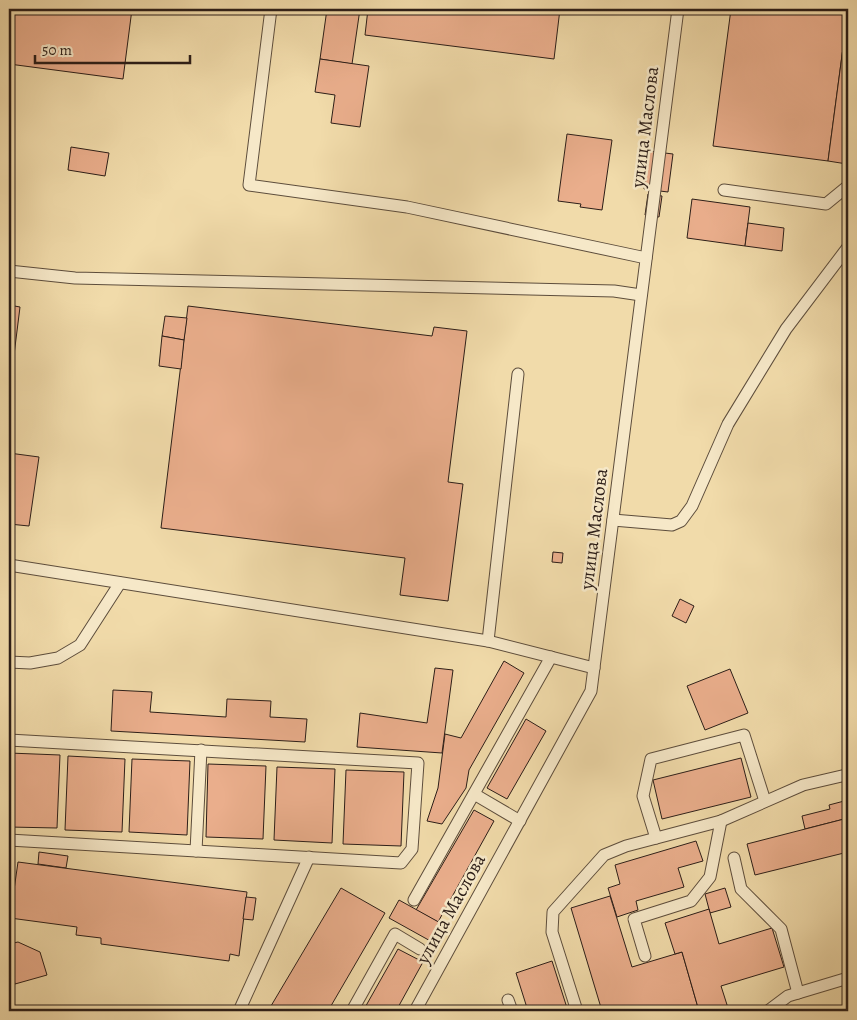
<svg xmlns="http://www.w3.org/2000/svg" width="857" height="1020" font-family="Alegreya,serif">
<style>
.building{fill:#eaae8c;stroke:#2c1e18}
.lines{fill:none;stroke-linecap:round;stroke-linejoin:round}
.lane-casing{stroke:#5d4d3c;stroke-width:13}
.lane{stroke:#f6e8c8;stroke-width:11}
.labels{text-anchor:middle;dominant-baseline:central;stroke-width:5;stroke-linejoin:round;paint-order:stroke}
.street-label{font-size:19px;fill:#2c1e18;stroke:#f6e8c8}
</style>
<rect width="100%" height="100%" fill="#f1dbaa"/>
<filter id="stains"><feTurbulence type="fractalNoise" baseFrequency=".004" numOctaves="4"/><feColorMatrix values="0 0 0 0 .2 0 0 0 0 .09 0 0 0 0 .02 0 0 0 .5 -.17"/></filter>
<radialGradient id="worn" r=".72"><stop offset=".6" stop-color="#630" stop-opacity="0"/><stop offset="1" stop-color="#630" stop-opacity=".3"/></radialGradient>
<g class="building">
<polygon points="9,9 132,9 123,79 9,64"/>
<polygon points="327,9 360,9 352,64 320,59"/>
<polygon points="368,9 560,9 554,59 365,35"/>
<polygon points="731,9 836,9 848,10 828,161 713,146"/>
<polygon points="848,10 848,155 847,164 828,161"/>
<polygon points="320,59 369,66 360,127 331,123 335,95 315,92"/>
<polygon points="567,134 612,140 602,210 580,207 581,204 558,201"/>
<polygon points="71,147 109,153 105,176 68,170"/>
<polygon points="649,151 673,154 668,192 644,189"/>
<polygon points="648,194 662,196 659,217 645,215"/>
<polygon points="692,199 750,207 745,246 687,238"/>
<polygon points="748,223 784,228 782,251 745,246"/>
<polygon points="9,305 20,307 13,363 9,362"/>
<polygon points="188,306 432,336 434,327 467,331 448,482 463,484 448,601 400,595 405,558 161,528"/>
<polygon points="165,316 187,318 184,340 162,336"/>
<polygon points="162,336 184,340 181,369 159,366"/>
<polygon points="9,453 39,457 29,526 9,524"/>
<polygon points="553,552 563,553 562,563 552,562"/>
<polygon points="680,599 694,606 686,623 672,616"/>
<polygon points="504,661 524,673 469,770 466,788 442,824 427,821 438,788 445,734 461,738"/>
<polygon points="435,668 453,670 442,753 357,747 360,713 427,723"/>
<polygon points="730,669 748,713 705,730 687,686"/>
<polygon points="113,690 152,692 150,712 226,717 227,699 271,701 270,717 307,719 305,742 111,731"/>
<polygon points="526,719 546,731 507,799 487,788"/>
<polygon points="9,753 60,755 57,828 9,827"/>
<polygon points="68,756 125,759 122,832 65,830"/>
<polygon points="741,758 751,797 662,819 653,780"/>
<polygon points="132,759 190,761 187,835 129,832"/>
<polygon points="208,764 266,766 263,839 206,837"/>
<polygon points="277,767 335,769 332,843 274,840"/>
<polygon points="346,770 404,772 401,846 343,844"/>
<polygon points="848,800 848,818 805,829 802,816 830,809 829,805"/>
<polygon points="474,810 494,821 438,922 416,910"/>
<polygon points="848,818 848,852 755,875 747,844"/>
<polygon points="696,841 703,861 678,868 684,887 636,901 638,910 617,917 608,888 620,884 615,865"/>
<polygon points="39,852 68,856 66,868 38,864"/>
<polygon points="18,862 247,892 239,956 230,954 229,961 101,944 101,938 76,935 77,927 10,918"/>
<polygon points="341,888 385,913 328,1011 268,1011"/>
<polygon points="725,888 731,907 710,913 705,894"/>
<polygon points="610,896 632,967 682,952 699,1011 602,1011 571,908"/>
<polygon points="246,897 256,898 253,920 243,919"/>
<polygon points="399,900 444,925 434,943 389,918"/>
<polygon points="709,909 719,944 772,928 784,967 721,986 729,1011 699,1011 682,952 675,954 665,923"/>
<polygon points="18,942 40,952 47,975 15,984 9,960 9,944"/>
<polygon points="398,949 423,962 396,1011 363,1011"/>
<polygon points="552,961 568,1011 528,1011 516,973"/>
</g>
<g class="lines">
<g class="lane-casing">
<g id="lane">
<polyline points="271,9 249,185 407,207 646,258"/>
<polyline points="724,190 826,204 848,186"/>
<polyline points="9,271 75,278 614,291 641,295"/>
<polyline points="613,520 672,525 681,521 692,506 728,424 786,329 848,247"/>
<polyline points="9,565 488,641 594,668"/>
<polyline points="488,641 518,374"/>
<polyline points="9,662 30,663 58,658 80,645 120,583"/>
<polyline points="9,740 418,763 412,849 401,863 9,840"/>
<polyline points="474,794 520,821"/>
<polyline points="656,838 643,796 651,759 744,735 765,801"/>
<polyline points="196,851 201,750"/>
<polyline points="734,858 741,889 781,929 798,993"/>
<polyline points="414,900 551,657"/>
<polyline points="645,956 634,919 691,901 710,877 721,821"/>
<polyline points="508,1000 512,1011"/>
<polyline points="239,1011 309,857"/>
<polyline points="352,1011 395,934 420,949"/>
<polyline points="415,1011 591,691 678,9"/>
<polyline points="577,1011 552,932 553,912 604,855 626,846 721,821 803,785 846,775"/>
<polyline points="768,1011 788,996 848,978"/>
</g>
</g>
<use href="#lane" class="lane"/>
</g>
<g class="labels">
<g class="street-label">
<text transform="translate(645 127) rotate(-83)">улица Маслова</text>
<text transform="translate(594 529) rotate(-83)">улица Маслова</text>
<text transform="translate(451 909) rotate(-61)">улица Маслова</text>
</g>
</g>
<rect width="857" height="1020" fill="none" stroke="#f1dbaa" stroke-width="30"/>
<rect x="10" y="10" width="837" height="1000" fill="none" stroke="#2c1e18" stroke-width="2.5"/>
<rect x="15" y="15" width="827" height="990" fill="none" stroke="#2c1e18"/>
<path d="M35 55v8h155v-8" fill="none" stroke="#2c1e18" stroke-width="2.5"/>
<text x="42" y="55" font-size="15" fill="#2c1e18" stroke="#f6e8c8" stroke-width="4" paint-order="stroke">50 m</text>
<rect width="100%" height="100%" filter="url(#stains)"/>
<rect width="100%" height="100%" fill="url(#worn)"/>
</svg>
